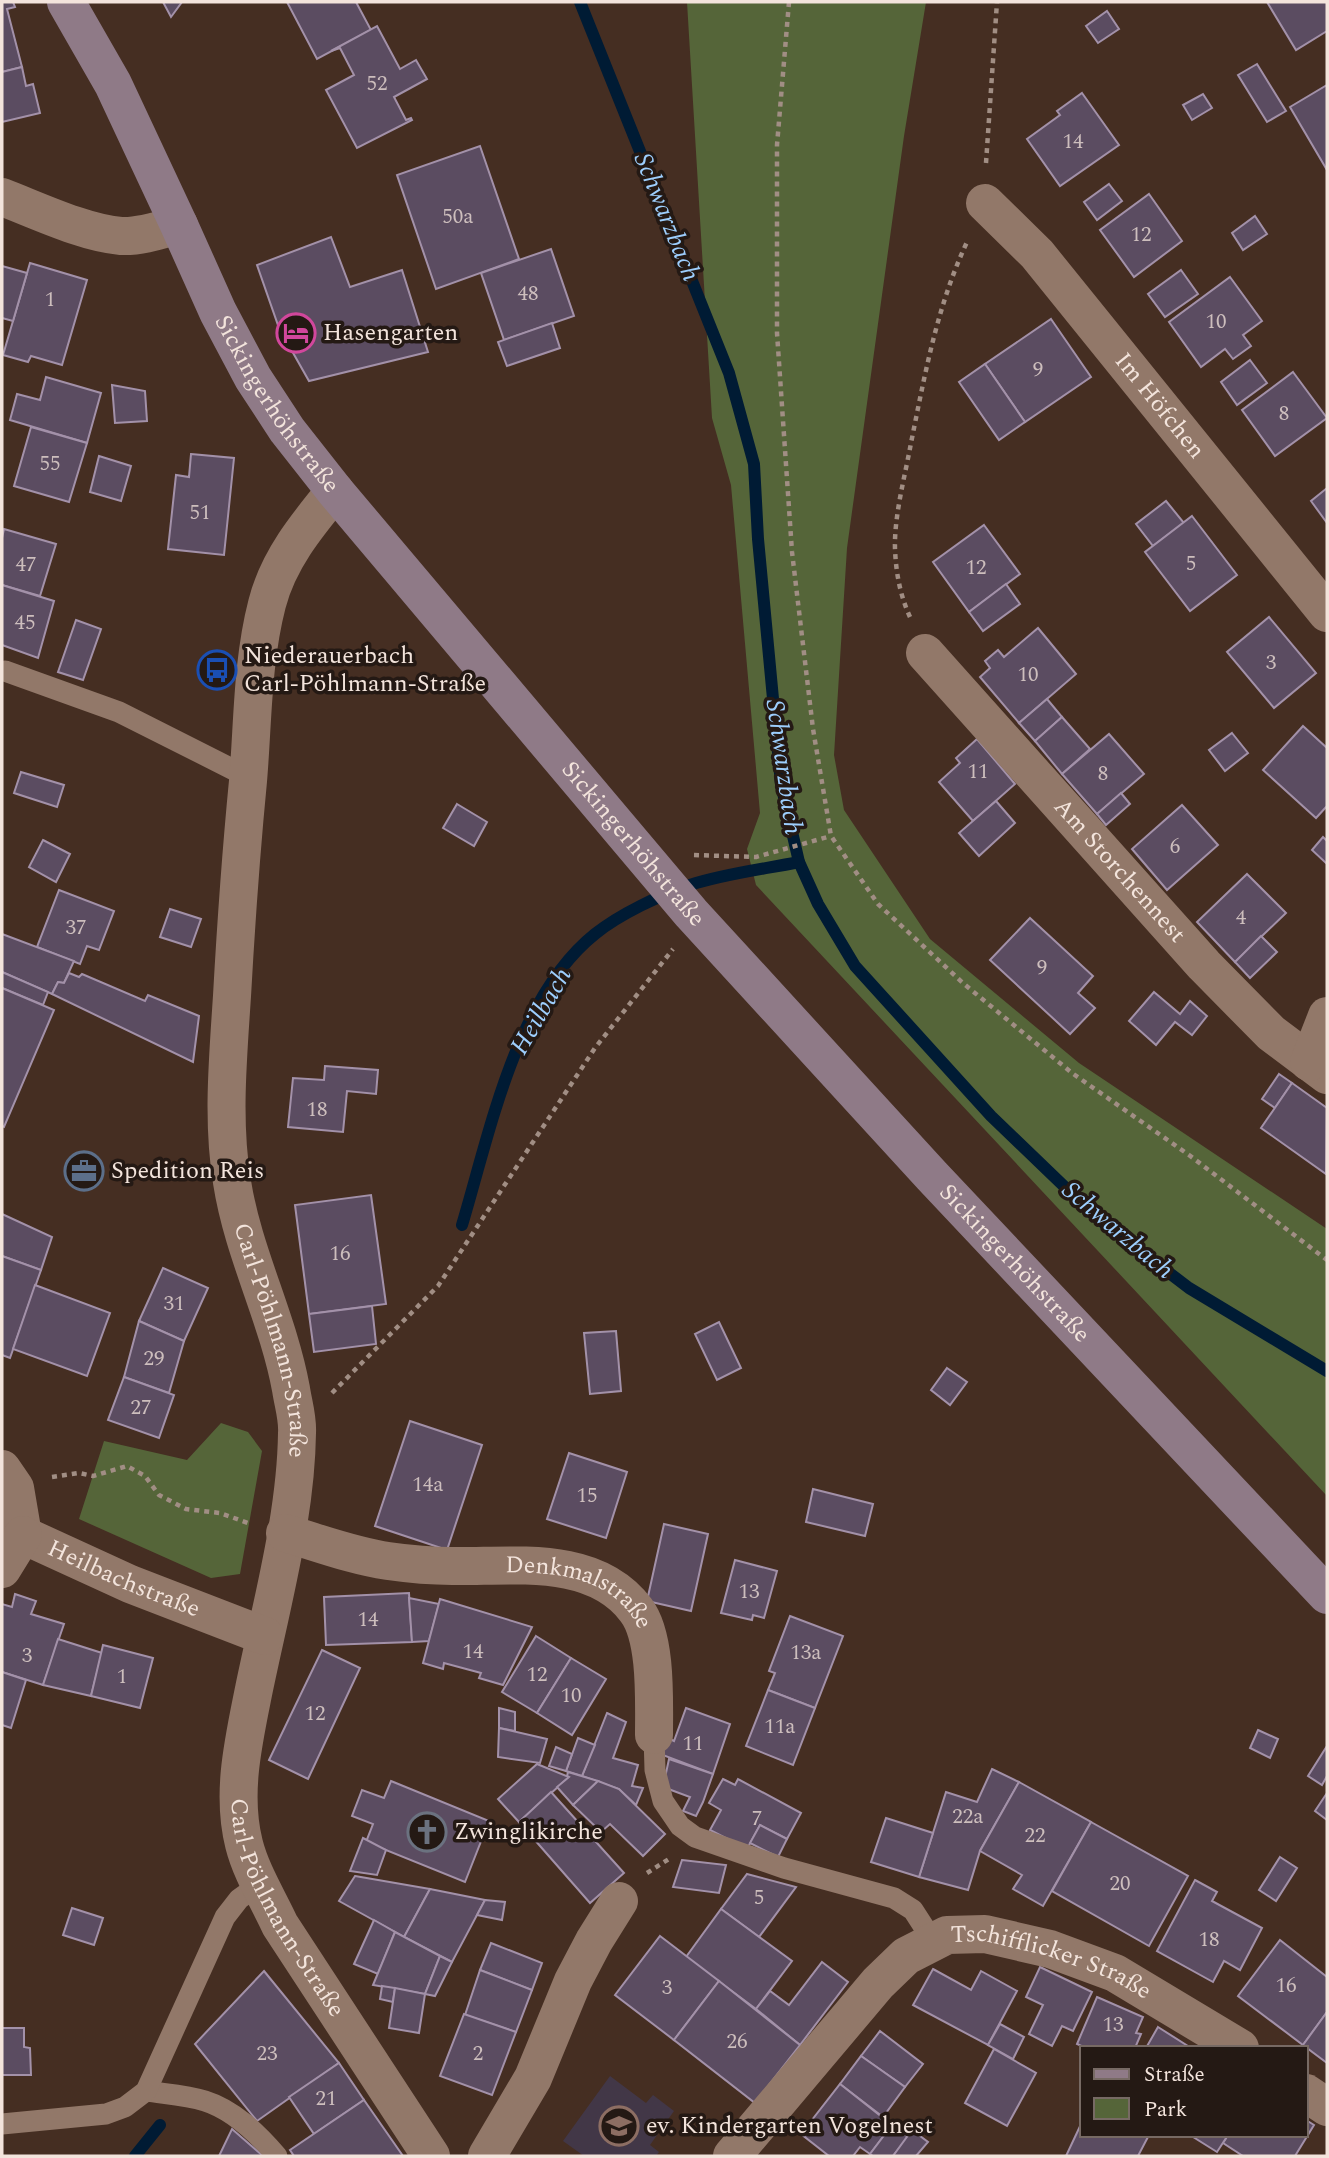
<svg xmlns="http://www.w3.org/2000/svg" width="1329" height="2158" font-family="Spectral,serif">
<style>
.education{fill:#423747}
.green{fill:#556539}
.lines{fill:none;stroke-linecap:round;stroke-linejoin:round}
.stream{stroke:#001b34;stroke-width:12}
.building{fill:#5b4c61;stroke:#a391a9;stroke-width:2}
.path{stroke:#a18e84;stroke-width:4.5;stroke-dasharray:5 5;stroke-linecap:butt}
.lane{stroke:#927869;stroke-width:21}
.street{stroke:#927869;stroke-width:38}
.secondary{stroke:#8f7a87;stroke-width:38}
.labels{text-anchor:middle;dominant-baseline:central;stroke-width:7;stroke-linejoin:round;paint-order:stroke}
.number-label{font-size:21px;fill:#cdbebd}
.poi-label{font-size:24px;fill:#f3e4dc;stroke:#241914;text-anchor:start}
.street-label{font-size:24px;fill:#f3e4dc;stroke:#241914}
.water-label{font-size:26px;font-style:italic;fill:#9dcefd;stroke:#241914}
</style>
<rect width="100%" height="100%" fill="#452e22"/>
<polygon class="education" points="610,2076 646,2103 653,2095 674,2111 650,2145 659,2152 656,2156 584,2156 563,2141"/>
<g class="green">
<polygon points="687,2 926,2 904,136 847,548 834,755 844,810 930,939 1079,1063 1327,1229 1327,1496 756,885 747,849 760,813 731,485 712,418"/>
<polygon points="221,1423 248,1432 262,1451 240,1574 211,1578 79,1519 104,1441 187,1460"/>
</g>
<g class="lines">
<g class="stream">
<polyline points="580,2 729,373 754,464 758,539 781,784 799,862 818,904 855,966 991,1116 1096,1217 1189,1288 1327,1371"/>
<path d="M 462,1225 C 490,1132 516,997 595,934 C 620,914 660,895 690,885 C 723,874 765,869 799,862"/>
<polyline points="135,2156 160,2125"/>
</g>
</g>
<g class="building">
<polygon points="2,2 13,2 15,7 7,9 22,67 2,72"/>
<polygon points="163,2 182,2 171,17"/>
<polygon points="287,2 356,2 371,30 317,59"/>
<polygon points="1267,2 1327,2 1327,31 1296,50"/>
<polygon points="1107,11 1119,29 1098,43 1086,26"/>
<polygon points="377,26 400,69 416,60 427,79 394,97 406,120 411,118 412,120 357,148 326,90 354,75 340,48 331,51"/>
<polygon points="1257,64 1286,111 1267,122 1238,75"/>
<polygon points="22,67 26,86 33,84 40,113 2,122 2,72"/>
<polygon points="1327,85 1327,170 1290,107"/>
<polygon points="1082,93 1119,145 1060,186 1027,139 1060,115 1057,111"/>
<polygon points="1203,94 1212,108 1192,120 1183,105"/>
<polygon points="480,146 519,259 436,289 397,175"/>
<polygon points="1109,184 1122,201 1097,220 1084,202"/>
<polygon points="1149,194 1182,241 1134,277 1100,230"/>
<polygon points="1255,216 1267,234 1243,250 1232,233"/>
<polygon points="331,237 350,287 402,270 428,352 309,381 279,328 257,265"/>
<polygon points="551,249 574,316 504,340 481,273"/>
<polygon points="30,263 87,280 62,365 31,356 28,362 3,355"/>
<polygon points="2,266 27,273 13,321 2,318"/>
<polygon points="1181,270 1198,294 1165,317 1148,294"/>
<polygon points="1230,277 1262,321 1243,335 1251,346 1233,359 1225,349 1201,367 1169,322"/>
<polygon points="1051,319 1091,377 1025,422 985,364"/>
<polygon points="552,323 560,348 507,366 498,342"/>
<polygon points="1250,360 1267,383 1237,405 1221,382"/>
<polygon points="985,364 1025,422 999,440 959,382"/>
<polygon points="1293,372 1327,418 1275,456 1242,410"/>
<polygon points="46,377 101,393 87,443 10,420 17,394 40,400"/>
<polygon points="112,385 145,391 147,421 115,423"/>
<polygon points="31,427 87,443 69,502 14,486"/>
<polygon points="191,454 234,458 224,555 168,549 176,475 189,477"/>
<polygon points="99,456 131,466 121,501 90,492"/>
<polygon points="1327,488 1327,523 1311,501"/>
<polygon points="1166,501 1184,523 1153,546 1136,524"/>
<polygon points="1192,516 1237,575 1190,611 1145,552"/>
<polygon points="984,525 1020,574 969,612 933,562"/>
<polygon points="4,529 56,544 40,596 2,585 2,538"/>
<polygon points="1006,584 1020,604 983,631 969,612"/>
<polygon points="2,585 54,601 38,658 2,645"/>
<polygon points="1269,617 1316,673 1274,708 1227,652"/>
<polygon points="76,620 101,629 83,680 58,672"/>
<polygon points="1038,628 1076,674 1019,723 980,677 990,668 985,661 998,650 1004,657"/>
<polygon points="1047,699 1062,717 1035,741 1019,723"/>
<polygon points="1062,717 1090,749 1062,774 1035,741"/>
<polygon points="1303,726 1327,748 1327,806 1316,818 1263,770"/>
<polygon points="1232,733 1248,753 1225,771 1209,750"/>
<polygon points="1109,734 1144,774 1097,814 1062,774"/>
<polygon points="977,739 1015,784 973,821 939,782 960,763 956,758"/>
<polygon points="21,772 64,785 57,807 14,793"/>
<polygon points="1121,793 1130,804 1106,825 1097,814"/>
<polygon points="996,801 1015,823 979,856 959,833"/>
<polygon points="457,804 487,822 474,846 443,828"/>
<polygon points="1182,805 1218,845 1167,890 1132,849"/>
<polygon points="1323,837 1327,841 1327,864 1312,850"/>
<polygon points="43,840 70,854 56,882 29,867"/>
<polygon points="1247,874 1286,913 1235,962 1197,922"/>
<polygon points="59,890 114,911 99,950 87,946 80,964 37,947"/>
<polygon points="170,909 201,919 191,947 160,937"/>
<polygon points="1030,918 1093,976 1078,993 1095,1008 1070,1034 990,960"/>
<polygon points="2,934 74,961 64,983 58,982 52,994 2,972"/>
<polygon points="1261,936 1277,952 1250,978 1235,962"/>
<polygon points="2,972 48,992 43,1005 2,988"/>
<polygon points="69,973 79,977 82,974 145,1001 148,995 199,1016 193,1062 52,994 58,982 64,983"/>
<polygon points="2,988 54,1010 4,1127 2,1126"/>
<polygon points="1154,992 1180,1014 1190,1001 1207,1016 1192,1035 1175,1022 1156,1045 1129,1021"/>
<polygon points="325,1066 378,1070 376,1094 347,1091 343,1132 288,1127 293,1078 324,1080"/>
<polygon points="1279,1074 1292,1083 1275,1108 1262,1099"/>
<polygon points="1292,1083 1327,1108 1326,1174 1261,1128"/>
<polygon points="371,1195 386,1304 309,1314 295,1205"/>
<polygon points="2,1214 52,1237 41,1270 2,1256"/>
<polygon points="2,1256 41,1270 10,1358 2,1355"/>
<polygon points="163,1268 208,1288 184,1341 139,1321"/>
<polygon points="35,1285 110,1313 87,1376 13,1349"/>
<polygon points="372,1306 376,1344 314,1352 309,1314"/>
<polygon points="139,1321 184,1341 169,1393 124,1377"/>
<polygon points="719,1322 741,1368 717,1380 695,1334"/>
<polygon points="616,1331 621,1391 590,1394 584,1333"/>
<polygon points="947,1368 967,1382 950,1405 931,1390"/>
<polygon points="124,1377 174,1395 159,1438 108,1420"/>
<polygon points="410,1421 482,1445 447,1550 375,1526"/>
<polygon points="569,1453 627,1472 606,1538 547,1519"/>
<polygon points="813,1489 873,1504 865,1536 806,1522"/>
<polygon points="664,1524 708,1534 691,1611 647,1601"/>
<polygon points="735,1560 777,1571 764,1618 753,1615 752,1620 721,1613"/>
<polygon points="409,1593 412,1642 326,1645 324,1597"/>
<polygon points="15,1594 36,1601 31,1614 64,1624 43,1685 2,1672 2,1604 12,1607"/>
<polygon points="409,1598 439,1604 429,1641 412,1642"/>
<polygon points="440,1599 532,1627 503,1685 479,1678 481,1673 444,1663 443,1669 423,1663"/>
<polygon points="790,1616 843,1636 815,1708 768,1690 775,1673 769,1671"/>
<polygon points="536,1636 571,1658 537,1713 502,1692"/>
<polygon points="58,1639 102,1653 91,1696 43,1685"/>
<polygon points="103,1645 153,1658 140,1708 91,1696"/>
<polygon points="322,1650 360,1668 308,1779 269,1760"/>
<polygon points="571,1658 606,1679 572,1735 537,1713"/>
<polygon points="2,1672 26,1680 11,1728 2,1725"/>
<polygon points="768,1690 815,1708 793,1765 746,1746"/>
<polygon points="499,1708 515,1712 515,1731 499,1728"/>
<polygon points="686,1708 730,1724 713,1774 660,1754 666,1737 674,1741"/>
<polygon points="607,1713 626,1722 613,1758 638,1765 632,1786 643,1788 636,1805 619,1789 582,1776"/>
<polygon points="499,1728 547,1739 540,1763 498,1757"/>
<polygon points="1258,1730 1278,1739 1270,1758 1250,1748"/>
<polygon points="578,1738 595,1745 582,1776 566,1771"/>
<polygon points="1327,1746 1327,1776 1322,1785 1308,1776"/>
<polygon points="556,1747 572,1754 566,1771 549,1766"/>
<polygon points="669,1759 713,1774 703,1802 696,1816 683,1811 690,1797 663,1787"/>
<polygon points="537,1764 569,1777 519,1822 498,1799"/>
<polygon points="992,1769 1019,1782 980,1851 968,1890 919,1877 946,1792 977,1802"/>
<polygon points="568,1772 598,1781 573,1805 557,1787 569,1777 567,1776"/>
<polygon points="723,1779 735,1785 738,1779 801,1813 787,1839 760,1825 747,1849 710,1830 721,1810 709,1803"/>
<polygon points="391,1781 489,1821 465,1882 366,1842 373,1824 352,1816 362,1790 384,1798"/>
<polygon points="598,1781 619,1789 665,1834 643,1856 610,1824 601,1832 573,1805"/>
<polygon points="1019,1782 1091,1822 1043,1906 1013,1889 1022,1875 980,1851"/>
<polygon points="551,1792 624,1873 590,1903 519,1822"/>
<polygon points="1327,1793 1327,1820 1315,1811"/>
<polygon points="886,1818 933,1833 919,1877 871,1862"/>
<polygon points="1091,1822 1188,1876 1149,1946 1052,1891"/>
<polygon points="760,1825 787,1839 778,1857 750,1843"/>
<polygon points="363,1838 386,1850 377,1875 350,1871"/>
<polygon points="1280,1857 1297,1868 1276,1901 1259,1890"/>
<polygon points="682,1860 726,1865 719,1893 673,1887"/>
<polygon points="747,1874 796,1887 759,1937 721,1909"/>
<polygon points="355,1876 430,1889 404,1937 339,1901"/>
<polygon points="1195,1880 1217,1892 1212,1901 1262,1928 1240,1970 1224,1961 1213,1982 1157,1951"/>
<polygon points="430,1889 485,1900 452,1962 404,1937"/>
<polygon points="485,1900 505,1902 502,1920 477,1915"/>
<polygon points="72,1908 103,1918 94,1945 63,1935"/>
<polygon points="721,1909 792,1961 756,2009 686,1957"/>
<polygon points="374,1920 395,1932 378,1974 354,1964"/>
<polygon points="395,1932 440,1956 425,1994 373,1985"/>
<polygon points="660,1936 719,1981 674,2040 615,1995"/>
<polygon points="1280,1940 1327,1977 1327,2012 1303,2045 1238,1996"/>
<polygon points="491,1943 542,1963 532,1990 480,1970"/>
<polygon points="440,1956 452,1962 435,1996 425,1994"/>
<polygon points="822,1962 848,1982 800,2045 756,2009 770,1991 789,2005"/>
<polygon points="1040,1967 1092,1992 1073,2031 1062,2026 1052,2046 1029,2034 1043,2005 1026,1997"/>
<polygon points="933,1969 971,1990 981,1971 1017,1991 988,2045 913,2005"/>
<polygon points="480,1970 532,1990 516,2032 465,2015"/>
<polygon points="264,1971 339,2063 257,2121 195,2044"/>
<polygon points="719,1981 800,2045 755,2103 674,2040"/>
<polygon points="382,1986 395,1988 393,2002 380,1999"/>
<polygon points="395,1988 425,1994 419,2033 389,2028"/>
<polygon points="1097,1997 1143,2017 1136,2033 1141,2034 1135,2048 1086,2048 1077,2044"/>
<polygon points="1327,2012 1327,2063 1303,2045"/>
<polygon points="464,2014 516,2032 492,2095 440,2076"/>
<polygon points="1000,2024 1024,2037 1013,2059 988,2045"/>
<polygon points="1158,2027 1191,2048 1146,2048"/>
<polygon points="2,2028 24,2028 24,2047 30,2048 31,2075 2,2075"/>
<polygon points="880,2031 923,2064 905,2087 861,2056"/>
<polygon points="994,2049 1036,2073 1007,2126 965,2103"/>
<polygon points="861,2056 905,2087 883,2117 840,2084"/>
<polygon points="339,2063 364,2100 314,2134 289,2097"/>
<polygon points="840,2084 892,2125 870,2154 860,2147 853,2156 829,2156 801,2134"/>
<polygon points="364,2100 403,2156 294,2156 290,2150"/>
<polygon points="1306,2120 1314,2125 1295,2156 1243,2156 1223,2143 1228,2135 1306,2135"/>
<polygon points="1082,2122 1082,2135 1149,2135 1138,2156 1066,2156"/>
<polygon points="892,2125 908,2137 893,2156 873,2156 870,2154"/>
<polygon points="232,2129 263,2156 219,2156"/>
<polygon points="912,2130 928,2142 916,2156 893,2156"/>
<polygon points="1190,2135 1228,2135 1217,2152"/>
</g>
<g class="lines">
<g class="path">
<polyline points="789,2 777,145 777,333 792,552 813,729 831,836 878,904 964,984 1072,1073 1189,1155 1327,1260"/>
<polyline points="986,163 997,2"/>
<path d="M 910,617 C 900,595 896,573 895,549 C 894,516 905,476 911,443 C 925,374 937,306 967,242"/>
<polyline points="694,855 756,857 831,836"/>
<polyline points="332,1393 438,1286 595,1048 673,949"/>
<polyline points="52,1477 79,1473 93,1476 127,1466 145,1476 159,1495 186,1509 220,1513 248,1523"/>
<polyline points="647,1873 672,1857"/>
</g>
<g class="lane">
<polyline points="5,671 119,712 248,777"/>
<polyline points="654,1735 655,1770 663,1801 680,1826 695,1837 784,1868 894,1898 913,1910 933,1941"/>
<path d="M 146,2091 C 165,2094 186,2095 205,2101 C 234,2110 258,2134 277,2156"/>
<polyline points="2,2124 106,2114 125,2107 146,2091 225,1917 239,1899 260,1884"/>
</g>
<g class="street">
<path d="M 2,197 C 36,210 84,233 121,236 C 140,237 161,230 179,225"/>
<path id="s1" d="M 985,203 L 1037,254 L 1327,613"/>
<path id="s2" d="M 335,491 C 307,525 278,560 267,604 C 252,662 253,722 248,781 C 241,853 236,924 232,996 C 228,1058 222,1121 232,1182 C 243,1253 278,1318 291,1389 C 293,1403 298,1418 297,1433 C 296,1516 271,1607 254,1689 C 244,1739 231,1793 244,1844 C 251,1872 268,1899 280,1925 L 431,2156"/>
<path id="s3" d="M 925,653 L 1204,965 L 1271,1033 L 1327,1075"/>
<polyline points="1309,1062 1327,1016"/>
<polyline points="2,1469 15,1488 23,1535"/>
<path id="s4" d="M 285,1533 C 319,1543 353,1556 388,1561 C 409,1564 431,1566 452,1566 C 513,1567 594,1554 636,1610 C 657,1637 654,1701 654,1735"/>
<path id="s5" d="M 23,1535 L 130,1584 L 265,1636"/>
<polyline points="2,1569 23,1535"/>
<polyline points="1306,2093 1327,2107"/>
<polyline points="487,2156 533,2078 573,1981 594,1941 619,1901"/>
<path id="s6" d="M 732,2156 L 878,1983 L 906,1956 L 947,1935 L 985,1934 L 1050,1949 L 1115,1973 L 1240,2048"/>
</g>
<path class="secondary" id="s7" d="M 66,2 L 113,84 L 179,225 L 218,312 L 253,378 L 287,430 L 335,491 L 691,913 L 932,1176 L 1327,1595"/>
</g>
<defs>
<g id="hotel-ring" transform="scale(2.0125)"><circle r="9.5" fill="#241914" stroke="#d1479c" stroke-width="1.5"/><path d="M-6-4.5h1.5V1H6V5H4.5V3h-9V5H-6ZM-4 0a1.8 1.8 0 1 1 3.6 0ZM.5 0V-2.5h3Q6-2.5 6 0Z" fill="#d1479c"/></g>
<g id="bus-ring" transform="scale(2.0125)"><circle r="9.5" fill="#241914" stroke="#1a4fb4" stroke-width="1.5"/><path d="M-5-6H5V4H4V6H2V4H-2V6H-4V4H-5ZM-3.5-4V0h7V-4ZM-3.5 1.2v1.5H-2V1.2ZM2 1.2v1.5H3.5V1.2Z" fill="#1a4fb4"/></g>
<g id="office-ring" transform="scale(2.0125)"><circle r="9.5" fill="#241914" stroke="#5c6f8a" stroke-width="1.5"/><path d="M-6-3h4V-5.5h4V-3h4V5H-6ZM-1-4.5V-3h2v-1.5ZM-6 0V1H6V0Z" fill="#5c6f8a"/></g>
<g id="church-ring" transform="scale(2.0125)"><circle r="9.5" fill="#241914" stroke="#6b7280" stroke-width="1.5"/><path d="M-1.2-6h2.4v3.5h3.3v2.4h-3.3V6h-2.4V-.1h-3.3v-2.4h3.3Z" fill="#6b7280"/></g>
<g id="school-ring" transform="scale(2.0125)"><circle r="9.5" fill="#241914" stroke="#8d6e63" stroke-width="1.5"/><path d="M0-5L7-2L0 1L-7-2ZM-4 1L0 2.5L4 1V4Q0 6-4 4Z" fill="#8d6e63"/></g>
</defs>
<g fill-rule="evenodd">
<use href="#hotel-ring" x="296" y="333"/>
<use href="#bus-ring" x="217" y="670"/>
<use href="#office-ring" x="84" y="1171"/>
<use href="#church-ring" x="427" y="1832"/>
<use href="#school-ring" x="619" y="2126"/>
</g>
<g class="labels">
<g class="number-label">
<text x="377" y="84">52</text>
<text x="1073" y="142">14</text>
<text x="458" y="217">50a</text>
<text x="1141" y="235">12</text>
<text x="528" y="294">48</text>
<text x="50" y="300">1</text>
<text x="1216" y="322">10</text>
<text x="1038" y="370">9</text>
<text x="1284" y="414">8</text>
<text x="50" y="464">55</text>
<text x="200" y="513">51</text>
<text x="1191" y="564">5</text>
<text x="26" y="565">47</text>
<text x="976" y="568">12</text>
<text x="25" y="623">45</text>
<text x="1271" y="663">3</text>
<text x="1028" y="675">10</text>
<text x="978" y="772">11</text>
<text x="1103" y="774">8</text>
<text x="1175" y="847">6</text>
<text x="1241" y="918">4</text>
<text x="76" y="928">37</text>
<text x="1042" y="968">9</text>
<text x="317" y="1110">18</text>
<text x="340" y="1254">16</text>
<text x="174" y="1304">31</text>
<text x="154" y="1359">29</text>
<text x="141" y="1408">27</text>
<text x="428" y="1485">14a</text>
<text x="587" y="1496">15</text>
<text x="749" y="1592">13</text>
<text x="368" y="1620">14</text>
<text x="473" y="1652">14</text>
<text x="806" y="1653">13a</text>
<text x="27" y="1656">3</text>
<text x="537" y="1675">12</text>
<text x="122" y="1677">1</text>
<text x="571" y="1696">10</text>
<text x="315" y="1714">12</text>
<text x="780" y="1727">11a</text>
<text x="693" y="1744">11</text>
<text x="968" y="1817">22a</text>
<text x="757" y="1819">7</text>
<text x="1035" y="1836">22</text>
<text x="1120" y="1884">20</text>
<text x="759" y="1898">5</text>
<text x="1209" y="1940">18</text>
<text x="1286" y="1986">16</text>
<text x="667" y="1988">3</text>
<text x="1113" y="2025">13</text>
<text x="737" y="2042">26</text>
<text x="267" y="2054">23</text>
<text x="478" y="2054">2</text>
<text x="326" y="2099">21</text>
</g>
<g class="poi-label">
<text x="323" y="333">Hasengarten</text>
<text x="244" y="656">Niederauerbach<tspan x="244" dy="28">Carl-Pöhlmann-Straße</tspan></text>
<text x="111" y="1171">Spedition Reis</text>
<text x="454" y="1832">Zwinglikirche</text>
<text x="646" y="2126">ev. Kindergarten Vogelnest</text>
</g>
<g class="street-label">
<text stroke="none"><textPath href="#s7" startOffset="455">Sickingerhöhstraße</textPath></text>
<text stroke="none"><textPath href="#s1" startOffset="268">Im Höfchen</textPath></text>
<text stroke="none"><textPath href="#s7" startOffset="1022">Sickingerhöhstraße</textPath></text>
<text stroke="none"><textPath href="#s3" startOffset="292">Am Storchennest</textPath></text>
<text stroke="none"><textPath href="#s7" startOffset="1589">Sickingerhöhstraße</textPath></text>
<text stroke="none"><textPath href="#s2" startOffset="877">Carl-Pöhlmann-Straße</textPath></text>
<text stroke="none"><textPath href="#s5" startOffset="110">Heilbachstraße</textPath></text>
<text stroke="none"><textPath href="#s4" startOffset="306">Denkmalstraße</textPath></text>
<text stroke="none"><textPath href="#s2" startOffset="1465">Carl-Pöhlmann-Straße</textPath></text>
<text stroke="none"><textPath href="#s6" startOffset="420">Tschifflicker Straße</textPath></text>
</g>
<g class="water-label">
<text transform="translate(667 217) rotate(68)">Schwarzbach</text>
<text transform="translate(784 767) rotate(82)">Schwarzbach</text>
<text transform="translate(541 1011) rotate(-60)">Heilbach</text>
<text transform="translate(1118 1230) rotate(40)">Schwarzbach</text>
</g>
</g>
<rect width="1329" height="2158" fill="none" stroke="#f3e4dc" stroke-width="7"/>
<rect x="1080" y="2046" width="228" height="91" fill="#241914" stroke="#776a64" stroke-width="2"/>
<rect x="1094" y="2069" width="35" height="10" fill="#8f7a87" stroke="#776a64" stroke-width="2"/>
<text x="1144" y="2081" font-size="21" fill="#f3e4dc">Straße</text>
<rect x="1094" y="2098" width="35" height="21" fill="#556539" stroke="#776a64" stroke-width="2"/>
<text x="1144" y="2116" font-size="21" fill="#f3e4dc">Park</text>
</svg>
